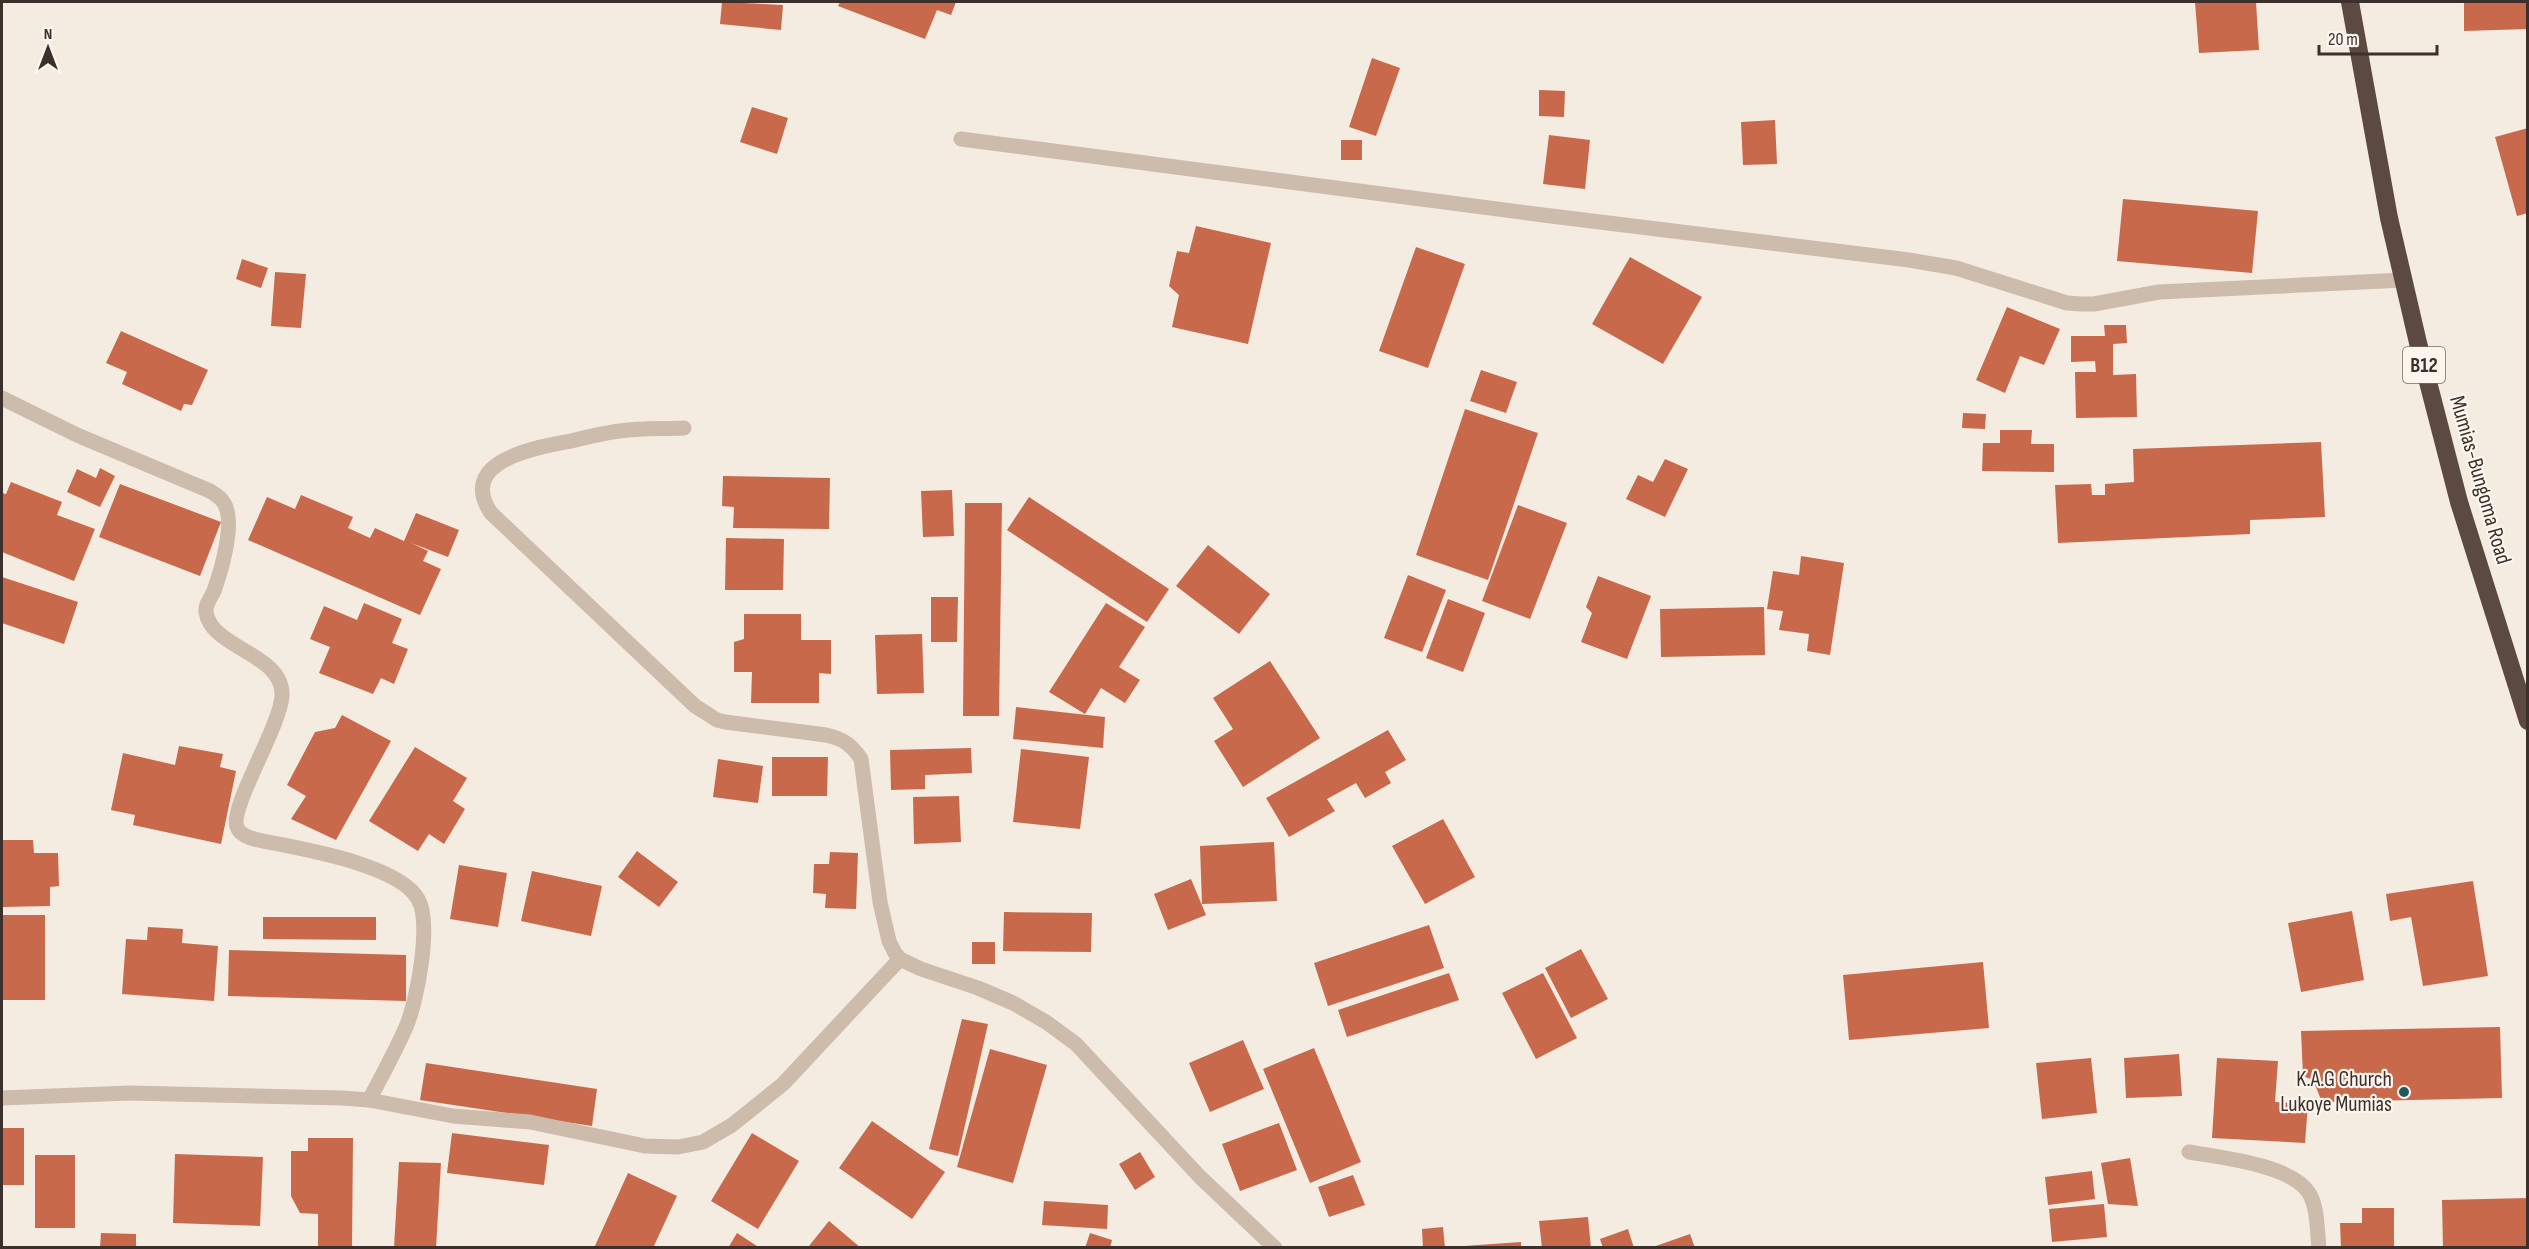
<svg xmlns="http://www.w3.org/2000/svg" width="2529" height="1249" font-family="'Sofia Sans Condensed',sans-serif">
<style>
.building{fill:#c8694b}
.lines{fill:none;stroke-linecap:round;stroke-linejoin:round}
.minor{stroke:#cdbbac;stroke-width:15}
.highway{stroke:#5c4a42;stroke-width:18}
.poi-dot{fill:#1f5a5e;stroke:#fbf5ee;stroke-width:2}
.labels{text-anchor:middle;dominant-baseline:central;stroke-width:4.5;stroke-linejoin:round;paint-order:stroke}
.shield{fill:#fbf5ee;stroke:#756b66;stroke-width:1.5}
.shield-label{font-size:21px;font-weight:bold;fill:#3b302b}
.street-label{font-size:22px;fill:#3b302b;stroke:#fbf5ee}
.poi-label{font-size:22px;fill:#3b302b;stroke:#fbf5ee;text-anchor:end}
</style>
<rect width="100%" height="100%" fill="#f4ebe1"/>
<g class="building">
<polygon points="722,2 783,5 781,30 720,24"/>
<polygon points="840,2 956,2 951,15 937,10 925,39 838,6"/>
<polygon points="2195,2 2256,2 2259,50 2199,53"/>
<polygon points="2464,2 2528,2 2528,29 2464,31"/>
<polygon points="1372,58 1400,68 1376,136 1349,127"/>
<polygon points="1539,90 1565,91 1564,117 1539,116"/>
<polygon points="752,107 788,118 777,154 740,142"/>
<polygon points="1775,120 1777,164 1743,165 1741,122"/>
<polygon points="2528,128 2528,213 2517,216 2495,137"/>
<polygon points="1549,135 1590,140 1585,189 1543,184"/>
<rect x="1341" y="140" width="21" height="20"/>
<polygon points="2123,199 2258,211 2252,273 2117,261"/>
<polygon points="1196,226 1271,243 1248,344 1172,327 1179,295 1169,286 1177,251 1189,253"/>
<polygon points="1416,247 1465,264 1428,368 1379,351"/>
<polygon points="1630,257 1702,297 1663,364 1592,324"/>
<polygon points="242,259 268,268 261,288 236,279"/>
<polygon points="275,272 306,274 301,328 271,326"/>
<polygon points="2007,307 2060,329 2044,365 2020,356 2005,393 1976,380"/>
<polygon points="2104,325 2126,325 2127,343 2113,344 2113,375 2136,374 2137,417 2076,418 2075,372 2096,372 2095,361 2071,362 2071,336 2105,336"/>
<polygon points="121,331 208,370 192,405 184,404 181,411 122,384 127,372 106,363"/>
<polygon points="1481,370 1517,382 1506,413 1470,401"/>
<polygon points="1465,409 1538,433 1488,580 1416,555"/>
<polygon points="1963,413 1986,414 1985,429 1962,428"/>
<polygon points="2000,430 2032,430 2031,444 2054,444 2054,472 1982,471 1983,443 2000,443"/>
<polygon points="2321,442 2325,517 2250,520 2250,534 2058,543 2055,485 2091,484 2092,495 2105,495 2105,484 2134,482 2133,449"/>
<polygon points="1665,459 1688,469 1665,517 1626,499 1638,475 1653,482"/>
<polygon points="100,468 115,476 100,507 67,492 77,469 96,478"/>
<polygon points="723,476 830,478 829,529 733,528 734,507 722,506"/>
<polygon points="11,482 62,502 57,515 95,529 74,581 2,552 2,493 6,494"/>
<polygon points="120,484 221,522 200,576 99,537"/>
<polygon points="952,490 954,536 923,537 921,491"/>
<polygon points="301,495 353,517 348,528 370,538 375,528 404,541 416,513 459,530 448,557 411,543 428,551 423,561 441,569 420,615 248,540 267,497 295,509"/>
<polygon points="1029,497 1169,589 1147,622 1007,530"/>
<polygon points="965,503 1002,503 999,716 963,716"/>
<polygon points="1518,505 1567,523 1530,619 1482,601"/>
<polygon points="726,538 784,539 783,590 725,590"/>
<polygon points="1208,545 1270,594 1239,634 1176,586"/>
<polygon points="1801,556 1844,563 1830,655 1807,651 1809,634 1779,630 1783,611 1767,609 1773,571 1799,575"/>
<polygon points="1408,575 1446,590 1422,652 1384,638"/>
<polygon points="1598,576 1651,596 1627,659 1581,642 1592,613 1586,607"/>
<polygon points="2,577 78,602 64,644 2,623"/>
<polygon points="931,597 958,597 957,642 931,642"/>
<polygon points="1448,599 1485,613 1463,672 1426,658"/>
<polygon points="364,603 402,619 392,643 408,649 394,684 381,678 373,694 319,673 330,647 310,639 324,606 357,620"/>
<polygon points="1106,603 1145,627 1119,667 1140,680 1125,703 1101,688 1085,714 1049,692"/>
<polygon points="1764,607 1765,655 1661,657 1660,609"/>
<polygon points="744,614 801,614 801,640 831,640 831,674 819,673 819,703 751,703 752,672 734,672 734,642 744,639"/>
<polygon points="922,634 924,693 877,694 875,635"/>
<polygon points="1270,661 1320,738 1243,787 1214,741 1233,729 1213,698"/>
<polygon points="1016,707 1105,717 1103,748 1013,739"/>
<polygon points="342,715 391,741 336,840 291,819 306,796 287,785 315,732 335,728"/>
<polygon points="1388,730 1406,760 1385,772 1391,783 1365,798 1356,783 1327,799 1335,811 1289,837 1266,798"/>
<polygon points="179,746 223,754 220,767 236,771 221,844 133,825 135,815 111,810 123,753 175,765"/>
<polygon points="415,747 467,778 453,801 465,809 444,844 429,834 418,851 369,821"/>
<polygon points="971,748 972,773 925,775 925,789 891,790 890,750"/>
<polygon points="1021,749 1089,757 1080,829 1013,822"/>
<polygon points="772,757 828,757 827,796 772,796"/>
<polygon points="718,759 763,766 758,803 713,797"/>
<polygon points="959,796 961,842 914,844 913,797"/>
<polygon points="1443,819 1475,877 1425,904 1392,846"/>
<polygon points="2,840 33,840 34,853 58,853 59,886 50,887 50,906 2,907"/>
<polygon points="1274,842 1277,901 1202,904 1200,846"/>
<polygon points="637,851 678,882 659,907 618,877"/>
<polygon points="830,852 858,853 856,909 825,908 826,894 813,893 814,864 829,864"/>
<polygon points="459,865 507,873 498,927 450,919"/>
<polygon points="532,871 602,886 591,936 521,921"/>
<polygon points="1191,879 1206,915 1168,930 1154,894"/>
<polygon points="2473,881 2488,976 2423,986 2411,917 2390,921 2386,894"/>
<polygon points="2352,911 2364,980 2301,992 2288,923"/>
<polygon points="1004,912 1092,913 1091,952 1003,951"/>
<rect x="2" y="915" width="43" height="85"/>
<polygon points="263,917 376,917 376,940 263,939"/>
<polygon points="1429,925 1444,968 1328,1006 1314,963"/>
<polygon points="148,927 183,929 182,943 218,946 214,1001 122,994 126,939 147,940"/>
<rect x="972" y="942" width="23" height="22"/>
<polygon points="1581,949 1608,999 1571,1018 1545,968"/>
<polygon points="229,950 406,955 406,1001 228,996"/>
<polygon points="1983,962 1989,1028 1849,1040 1843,975"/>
<polygon points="1449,973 1459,1000 1347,1037 1338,1010"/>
<polygon points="1543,973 1577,1038 1536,1059 1502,993"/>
<polygon points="962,1019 988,1024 958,1156 929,1149"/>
<polygon points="2500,1027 2502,1098 2322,1102 2313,1080 2303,1076 2301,1031"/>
<polygon points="1243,1040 1264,1089 1210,1112 1189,1063"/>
<polygon points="1314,1048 1361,1162 1310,1183 1263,1069"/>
<polygon points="990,1049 1047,1065 1013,1183 957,1167"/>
<polygon points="2179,1054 2182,1096 2126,1098 2124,1058"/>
<polygon points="2091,1058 2097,1113 2042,1119 2036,1063"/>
<polygon points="2217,1058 2278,1061 2275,1102 2308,1104 2305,1143 2212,1138"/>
<polygon points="426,1063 597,1089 592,1126 420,1100"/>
<polygon points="872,1121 945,1172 912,1219 839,1168"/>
<polygon points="1279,1123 1297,1170 1240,1191 1222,1144"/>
<rect x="2" y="1128" width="22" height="57"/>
<polygon points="452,1133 549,1145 544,1185 447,1173"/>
<polygon points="752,1133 799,1161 758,1229 711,1201"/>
<polygon points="308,1138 353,1138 352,1248 318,1248 318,1214 300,1213 291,1196 291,1151 308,1151"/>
<polygon points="1140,1152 1155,1177 1135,1190 1119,1164"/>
<polygon points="175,1154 263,1157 260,1226 173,1223"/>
<rect x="35" y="1155" width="40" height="73"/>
<polygon points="2130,1158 2138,1206 2108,1204 2101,1163"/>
<polygon points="399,1162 441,1163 436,1248 394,1248"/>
<polygon points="2092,1171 2095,1199 2048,1205 2045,1177"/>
<polygon points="628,1173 677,1196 653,1248 594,1248"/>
<polygon points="1353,1175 1365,1205 1329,1217 1318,1187"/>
<polygon points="2528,1198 2528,1248 2443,1248 2442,1200"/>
<polygon points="1044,1201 1108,1205 1107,1229 1042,1225"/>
<polygon points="2104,1204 2107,1237 2052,1242 2049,1209"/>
<polygon points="2362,1208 2394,1208 2394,1248 2341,1248 2340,1223 2362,1223"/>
<polygon points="1588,1217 1591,1248 1542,1248 1539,1221"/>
<polygon points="829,1221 861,1248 811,1248 809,1246"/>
<polygon points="1443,1227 1445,1248 1423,1248 1422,1229"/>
<polygon points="1628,1229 1634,1248 1603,1248 1600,1239"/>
<polygon points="101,1233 136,1234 136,1248 100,1248"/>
<polygon points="737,1233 760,1248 728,1248"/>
<polygon points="1090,1233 1112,1240 1110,1248 1085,1248"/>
<polygon points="1690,1234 1695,1248 1653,1248 1653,1247"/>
<polygon points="1521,1242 1521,1248 1464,1248 1464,1246"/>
</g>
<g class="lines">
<g class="minor">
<polyline points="961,139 1543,215 1909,260 1956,268 2067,303 2081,304 2094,304 2159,292 2403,280"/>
<path d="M 2,398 L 77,435 L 210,491 C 215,494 221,498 224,503 C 236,522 221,571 214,591 C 211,598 205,604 206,612 C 211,649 284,653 282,696 C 280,727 229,808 237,827 C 241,839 263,841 273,843 C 308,850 400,866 418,899 C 432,923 417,1002 406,1027 C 395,1052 382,1076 369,1100"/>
<path d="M 684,428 C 663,429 641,428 620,431 C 603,433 587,437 571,441 C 537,447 456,461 491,513 L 695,706 L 717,720 L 725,722 L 826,735 C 843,739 851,744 861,759 L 880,902 L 889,941 L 895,953 L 900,959 L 921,969 L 978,988 L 1013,1003 L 1046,1022 L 1076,1044 L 1200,1177 L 1275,1248"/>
<polyline points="2,1098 130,1093 342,1098 369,1100 453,1116 530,1122 645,1146 678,1147 703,1142 732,1125 783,1084 900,959"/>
<path d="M 2189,1152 C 2219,1157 2292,1165 2309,1193 C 2318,1208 2317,1231 2319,1248"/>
</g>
<polyline class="highway" points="2350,2 2389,218 2419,347 2459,502 2528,721"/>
</g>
<circle class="poi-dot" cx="2404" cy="1092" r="6"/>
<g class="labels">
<rect class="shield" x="2403" y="347" width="42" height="36" rx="4.5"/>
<g class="shield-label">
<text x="2424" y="365">B12</text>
</g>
<g class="street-label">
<text transform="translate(2480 480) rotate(74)">Mumias-Bungoma Road</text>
</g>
<g class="poi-label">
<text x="2392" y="1079">K.A.G Church<tspan x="2392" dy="25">Lukoye Mumias</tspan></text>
</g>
</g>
<rect width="2529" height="1249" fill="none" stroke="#3b302b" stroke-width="6"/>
<g transform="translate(48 48)" stroke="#fbf5ee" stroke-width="4.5" paint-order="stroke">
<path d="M0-4.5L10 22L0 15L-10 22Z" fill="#3b302b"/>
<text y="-9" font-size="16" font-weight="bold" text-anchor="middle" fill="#3b302b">N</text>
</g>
<path d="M2319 45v9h118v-9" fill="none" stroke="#3b302b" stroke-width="3"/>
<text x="2328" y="45" font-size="18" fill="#3b302b" stroke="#fbf5ee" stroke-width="4.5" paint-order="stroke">20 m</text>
</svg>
